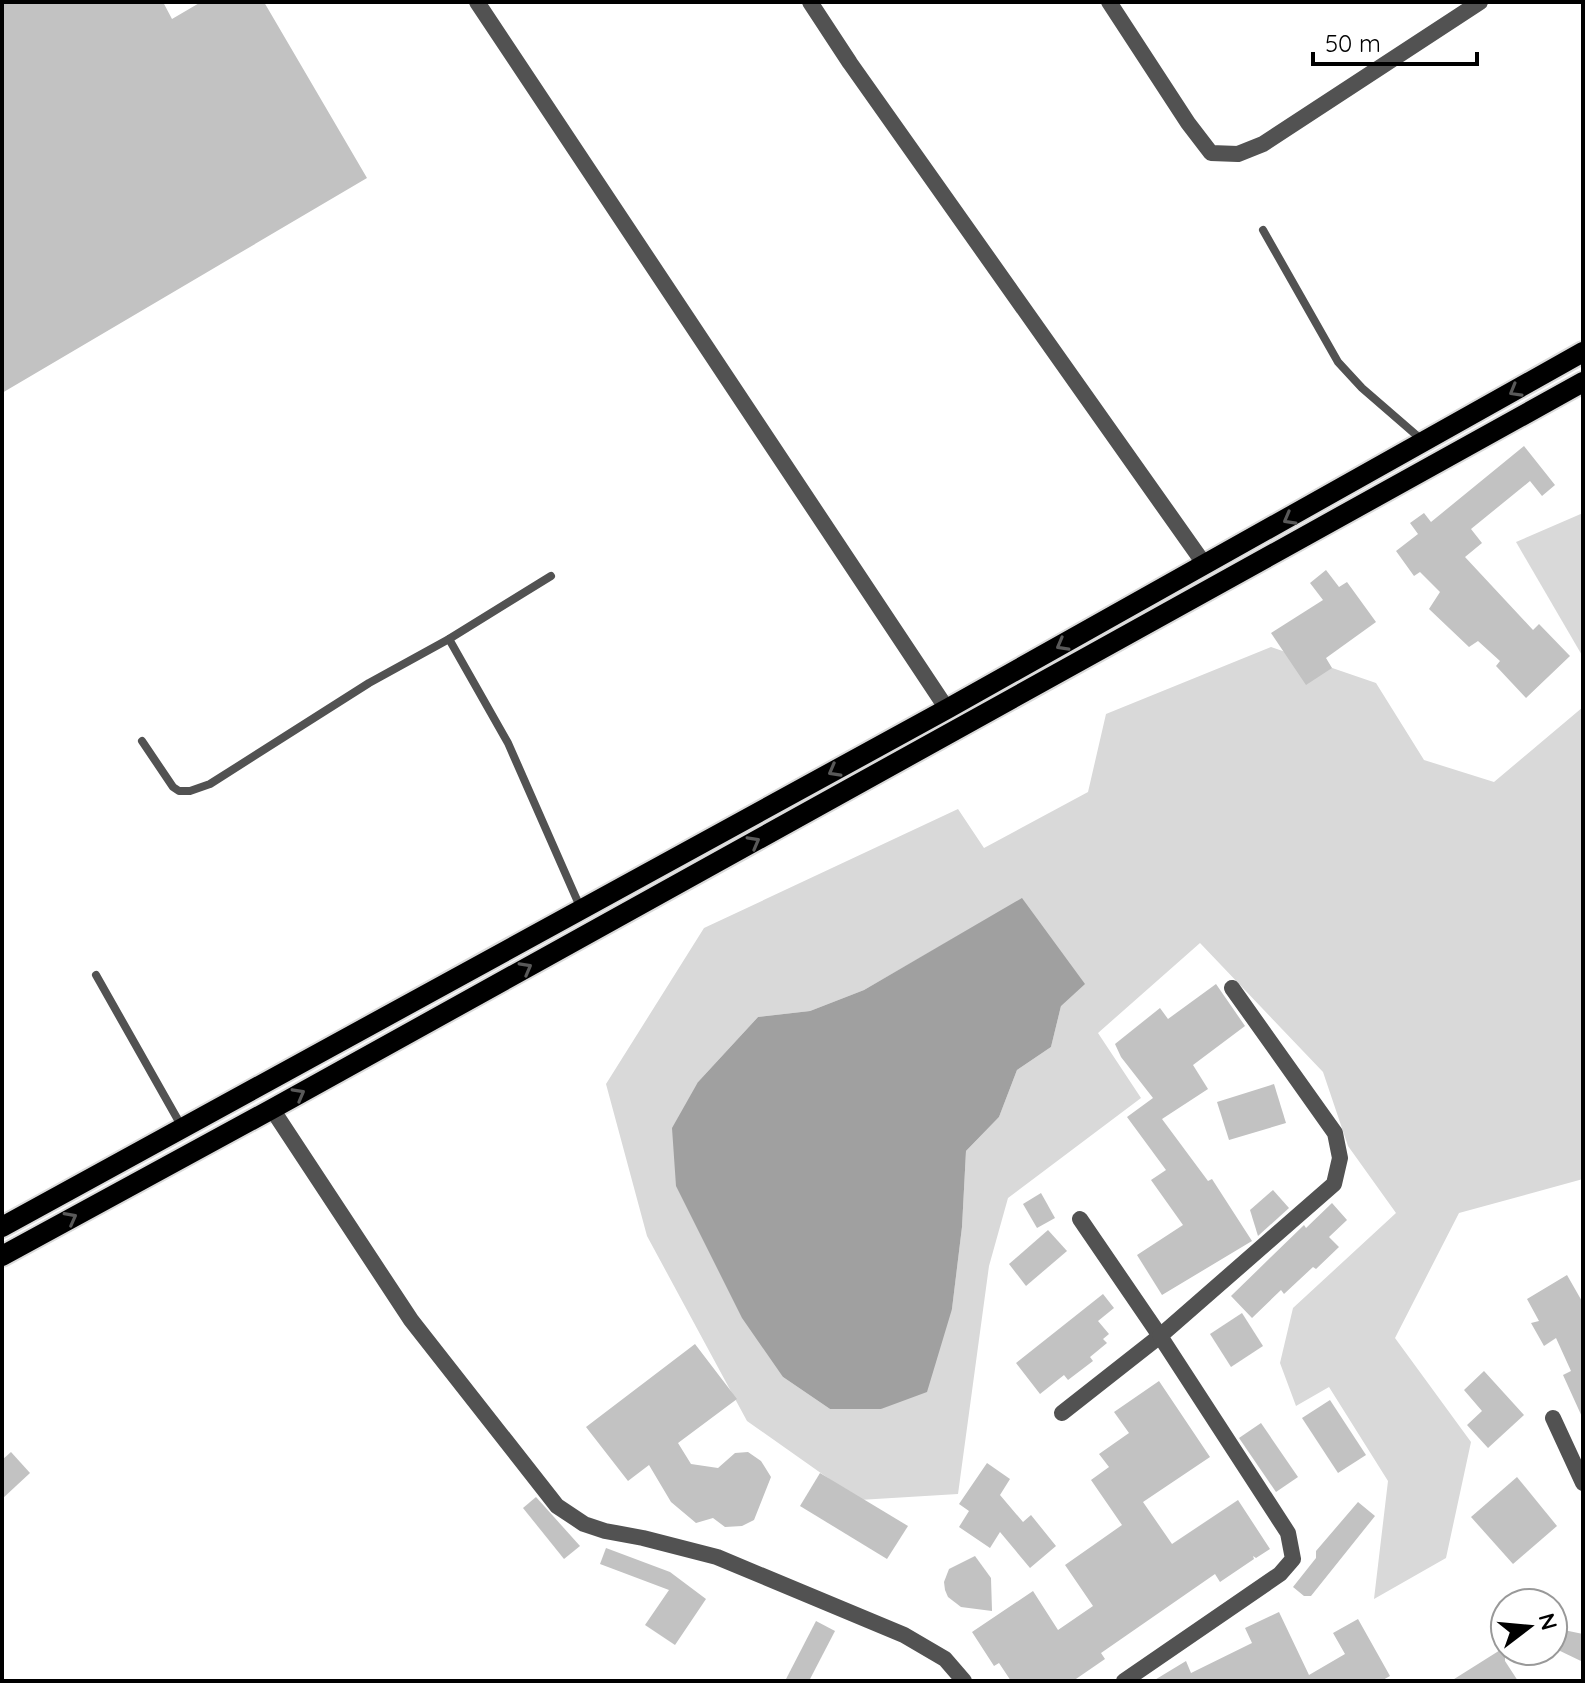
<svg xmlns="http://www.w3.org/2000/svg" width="1585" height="1683" font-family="Quicksand,sans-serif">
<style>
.green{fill:#d9d9d9;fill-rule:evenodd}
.water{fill:#a0a0a0}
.building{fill:#c2c2c2}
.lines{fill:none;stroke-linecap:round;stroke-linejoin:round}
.primary-casing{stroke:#dbdbdb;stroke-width:24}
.service{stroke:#525252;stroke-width:8}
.minor{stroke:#525252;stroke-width:16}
.primary{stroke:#000;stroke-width:20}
.oneway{stroke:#595959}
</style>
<rect width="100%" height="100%" fill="#fff"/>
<g class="green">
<polygon points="1583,513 1583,657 1516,542"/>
<path d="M 1271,647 L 1376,683 L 1424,760 L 1494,782 L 1583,707 L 1583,1179 L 1459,1213 L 1395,1338 L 1471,1442 L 1446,1558 L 1374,1599 L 1388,1481 L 1329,1387 L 1296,1406 L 1280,1363 L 1293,1308 L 1396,1213 L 1348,1146 L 1323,1072 L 1200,943 L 1098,1033 L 1141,1098 L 1008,1198 L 989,1266 L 958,1494 L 859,1500 L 747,1421 L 647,1236 L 606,1084 L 704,928 L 958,809 L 984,848 L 1088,792 L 1106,714 ZM 1022,899 L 1061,1006 L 1051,1047 L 1017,1070 L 999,1117 L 966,1151 L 962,1227 L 952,1309 L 881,1409 L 830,1409 L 783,1377 L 698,1082 L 758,1017 L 810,1011 L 864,990 Z"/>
</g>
<polygon class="water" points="1022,898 1085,984 1061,1006 1051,1047 1017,1070 999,1117 966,1151 962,1227 952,1309 927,1392 881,1409 830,1409 783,1377 742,1318 676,1186 672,1128 698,1082 758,1017 810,1011 864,990"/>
<g class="building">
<polygon points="2,2 163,2 172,19 201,2 264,2 367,178 2,393"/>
<polygon points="1524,446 1555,485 1542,496 1530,481 1471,529 1482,543 1465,557 1533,630 1539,624 1570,656 1526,698 1496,666 1500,661 1478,641 1469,647 1429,609 1440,592 1420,572 1414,576 1396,551 1418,534 1410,523 1424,513 1431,522"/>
<polygon points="1326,570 1339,587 1347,582 1376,622 1326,658 1332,668 1306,685 1271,633 1323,600 1310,583"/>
<polygon points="1216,984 1245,1026 1193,1065 1208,1089 1162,1119 1208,1181 1212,1179 1252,1241 1162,1295 1137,1255 1183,1225 1151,1180 1166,1170 1127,1117 1153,1098 1121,1057 1115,1044 1160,1008 1168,1019"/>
<polygon points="1274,1084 1286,1123 1229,1140 1217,1102"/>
<polygon points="1273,1190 1289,1208 1258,1236 1250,1210"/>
<polygon points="1041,1193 1055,1218 1037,1228 1023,1204"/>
<polygon points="1332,1203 1347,1220 1329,1237 1339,1247 1316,1269 1313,1267 1284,1294 1281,1290 1252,1318 1231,1296 1304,1225 1306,1228"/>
<polygon points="1048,1230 1067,1251 1026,1286 1009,1264"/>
<polygon points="1567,1275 1583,1303 1583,1419 1563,1375 1571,1371 1556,1338 1544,1346 1531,1323 1539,1321 1527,1299"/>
<polygon points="1103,1294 1114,1308 1098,1321 1109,1334 1103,1339 1107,1343 1090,1357 1093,1361 1068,1380 1064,1375 1040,1394 1016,1363"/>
<polygon points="1242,1313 1263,1346 1231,1367 1210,1334"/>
<polygon points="695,1344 737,1399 678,1443 691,1464 718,1468 735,1453 748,1452 761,1461 771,1477 754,1520 742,1526 725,1527 713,1518 696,1523 671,1502 649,1465 628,1481 586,1427"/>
<polygon points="1484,1371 1524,1415 1488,1448 1467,1425 1482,1411 1464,1390"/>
<polygon points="1159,1381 1210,1457 1143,1502 1172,1544 1238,1500 1270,1549 1256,1558 1253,1556 1254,1559 1220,1582 1215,1574 1101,1653 1105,1659 1073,1681 1011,1681 999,1663 994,1666 972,1632 1033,1591 1058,1630 1093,1606 1065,1565 1122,1525 1091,1480 1109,1467 1099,1454 1129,1433 1114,1412"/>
<polygon points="1330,1400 1366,1455 1338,1473 1302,1418"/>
<polygon points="1261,1423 1298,1477 1276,1492 1239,1438"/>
<polygon points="11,1452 30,1473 2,1499 2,1460"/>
<polygon points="987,1463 1010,1479 1000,1495 1023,1522 1031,1515 1056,1546 1030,1568 1000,1532 990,1548 959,1527 969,1511 959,1504"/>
<polygon points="820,1473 908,1526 887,1559 800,1506"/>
<polygon points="1517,1477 1557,1526 1513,1564 1471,1517"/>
<polygon points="536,1497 580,1546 564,1559 523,1508"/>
<polygon points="1358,1502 1375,1516 1311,1596 1304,1596 1293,1587 1316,1558 1316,1551"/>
<polygon points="606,1548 670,1572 706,1599 675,1645 645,1625 669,1590 600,1564"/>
<polygon points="975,1556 991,1578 992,1611 961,1607 948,1597 945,1590 944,1582 949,1569"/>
<polygon points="1279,1612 1309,1675 1345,1654 1333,1633 1358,1619 1390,1676 1381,1681 1153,1681 1186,1661 1191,1673 1252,1643 1245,1628"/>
<polygon points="816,1621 835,1631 809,1681 785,1681"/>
<polygon points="1559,1629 1583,1634 1583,1662 1556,1649"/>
<polygon points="1505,1647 1505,1661 1518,1681 1451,1681"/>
</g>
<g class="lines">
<g class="primary-casing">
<g id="primary">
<polyline points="2,1227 947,709 1583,352"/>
<polyline points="2,1256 272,1109 1583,382"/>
</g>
</g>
<g class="service">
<polyline points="1263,230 1338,362 1362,388 1422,440"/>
<polyline points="449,639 508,743 581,909"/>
<polyline points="142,741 173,787 179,791 190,791 210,784 369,683 449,639 551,576"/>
<polyline points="96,975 182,1127"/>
</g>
<g class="minor">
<polyline points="477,2 947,709"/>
<polyline points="810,2 850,63 1205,565"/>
<polyline points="1109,2 1188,123 1211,153 1238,154 1263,144 1480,2"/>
<polyline points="272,1109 411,1320 557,1506 584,1524 605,1531 643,1538 717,1557 904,1635 945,1659 964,1681"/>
<polyline points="1062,1413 1160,1336 1080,1219"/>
<polyline points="1553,1418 1583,1483"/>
<polyline points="1124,1681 1280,1574 1293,1559 1288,1533 1160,1336 1334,1184 1340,1158 1335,1133 1232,988"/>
</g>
<use href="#primary" class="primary"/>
</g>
<defs><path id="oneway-chevron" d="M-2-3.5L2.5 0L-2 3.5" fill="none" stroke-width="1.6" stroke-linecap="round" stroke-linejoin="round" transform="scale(2)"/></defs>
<g class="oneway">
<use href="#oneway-chevron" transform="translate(1515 391) rotate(150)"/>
<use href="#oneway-chevron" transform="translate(1289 519) rotate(151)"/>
<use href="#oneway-chevron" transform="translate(1062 645) rotate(151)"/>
<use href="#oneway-chevron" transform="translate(834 771) rotate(151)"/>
<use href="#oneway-chevron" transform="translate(754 842) rotate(-29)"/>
<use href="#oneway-chevron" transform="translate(526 968) rotate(-29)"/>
<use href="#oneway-chevron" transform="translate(299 1094) rotate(-29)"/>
<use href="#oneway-chevron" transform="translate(71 1218) rotate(-28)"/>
</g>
<rect width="1585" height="1683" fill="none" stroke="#000000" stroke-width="8"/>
<g transform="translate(1529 1627) rotate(74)"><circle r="38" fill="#ffffff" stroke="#999999" stroke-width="2"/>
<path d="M0-6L14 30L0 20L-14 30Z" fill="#000000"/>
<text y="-12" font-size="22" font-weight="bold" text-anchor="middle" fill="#000000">N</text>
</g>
<path d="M1313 52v12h164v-12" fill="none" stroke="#000000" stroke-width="4"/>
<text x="1325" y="52" font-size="24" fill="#000000" stroke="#ffffff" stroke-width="6" paint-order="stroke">50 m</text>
</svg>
